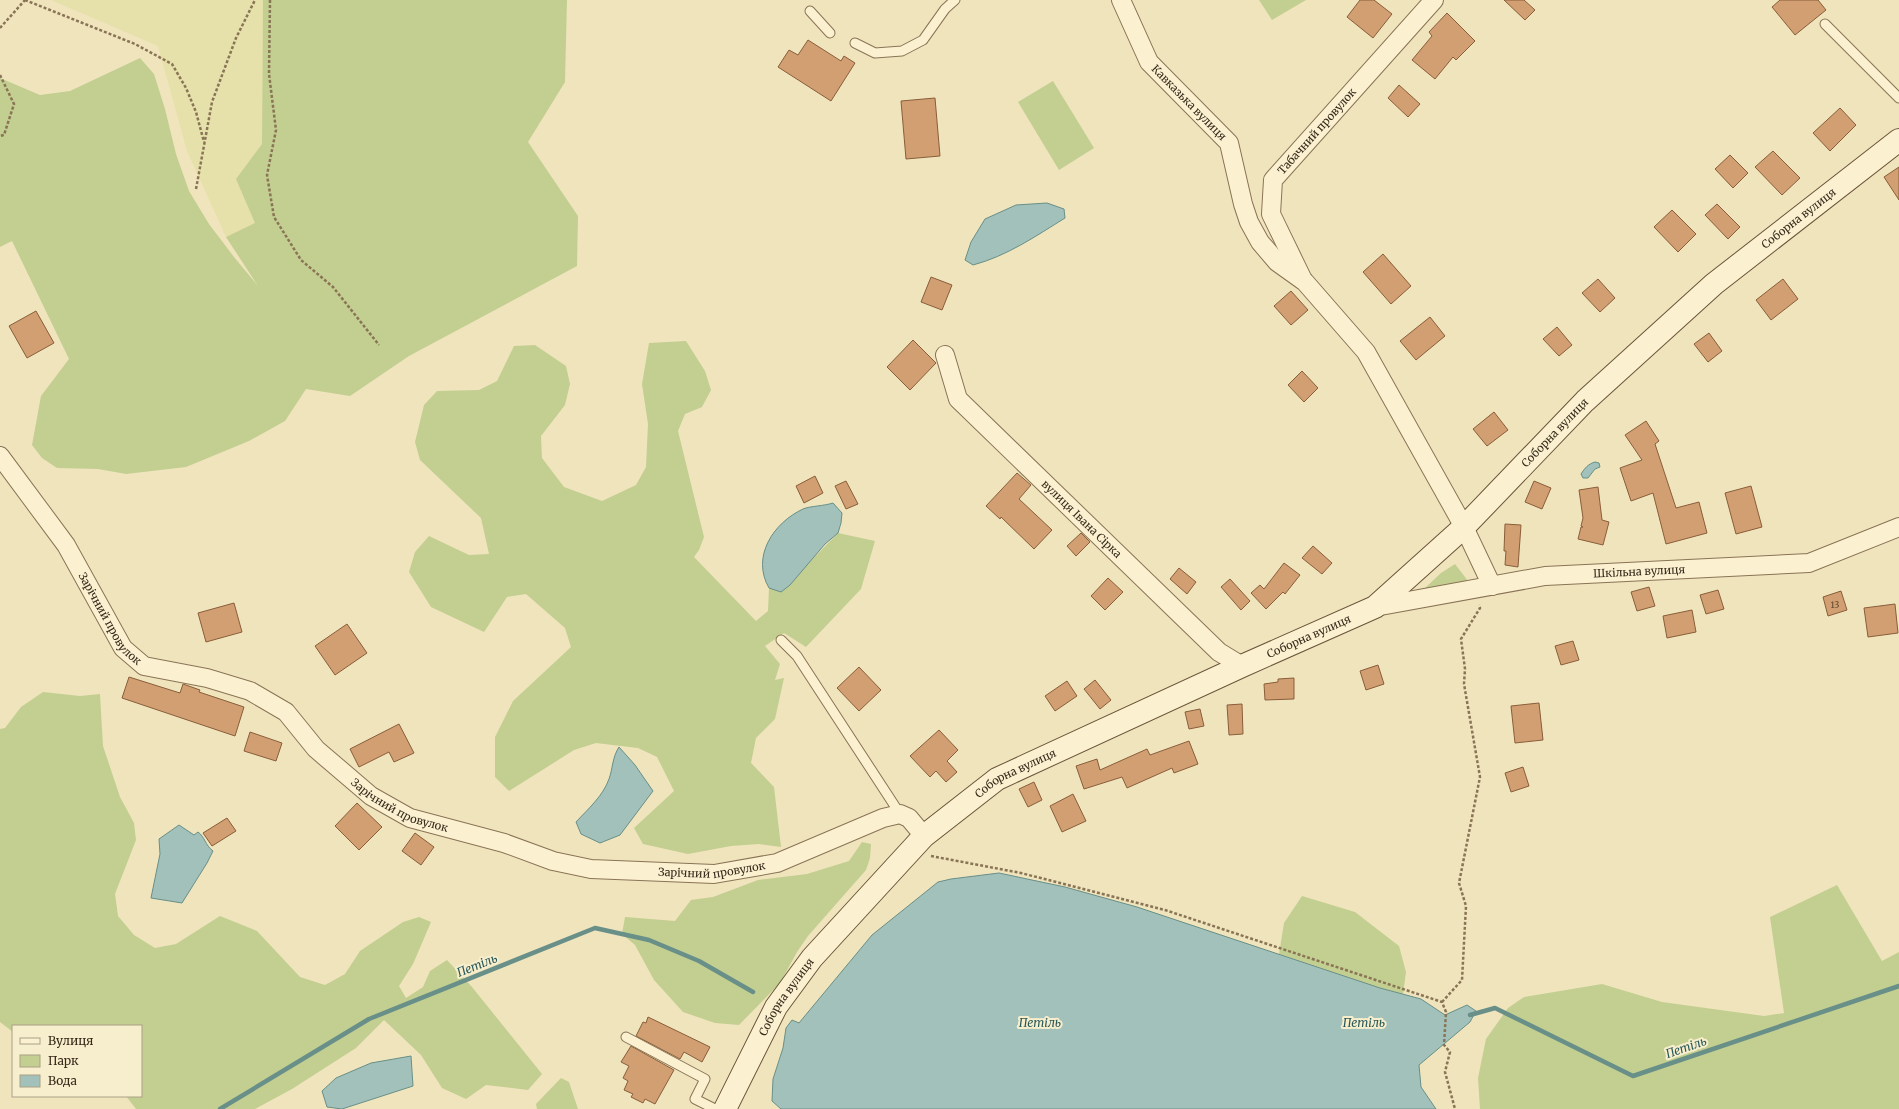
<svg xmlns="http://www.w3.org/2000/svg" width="1899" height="1109" font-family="Merriweather,serif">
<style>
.farmland{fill:#e6e0aa}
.green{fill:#c3ce91}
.water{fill:#a1c1ba;stroke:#688f88}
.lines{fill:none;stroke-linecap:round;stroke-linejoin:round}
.stream{stroke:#688f88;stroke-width:4.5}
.building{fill:#d19f71;stroke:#895e3a}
.lane-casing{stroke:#897455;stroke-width:11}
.street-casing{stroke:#897455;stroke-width:20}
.secondary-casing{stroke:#6a5539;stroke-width:24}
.path{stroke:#897455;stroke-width:2.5;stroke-dasharray:3 2;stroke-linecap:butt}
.lane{stroke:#fbf1d1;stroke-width:9}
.street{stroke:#fbf1d1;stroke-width:18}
.secondary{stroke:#fbf1d1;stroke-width:22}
.labels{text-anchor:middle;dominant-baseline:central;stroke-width:4;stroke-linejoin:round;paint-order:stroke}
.number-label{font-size:9px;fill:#5e4730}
.street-label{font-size:11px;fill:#372a1b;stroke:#f7eecd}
.water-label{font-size:12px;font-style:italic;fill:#295858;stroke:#f7eecd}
</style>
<rect width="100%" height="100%" fill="#f0e4bd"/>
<polygon class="farmland" points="51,0 263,0 262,144 236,179 256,224 226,237 187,151 158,46"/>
<g class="green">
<polygon points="263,0 567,0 565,82 528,142 578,216 577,266 409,356 350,396 306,389 285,421 249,441 186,467 126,474 98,469 57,468 42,458 32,445 41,396 69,359 12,241 0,247 0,78 40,95 70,91 140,58 154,74 165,109 176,154 189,191 209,224 234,257 258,286 226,237 255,223 236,179 262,144"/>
<polygon points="1259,0 1306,0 1272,20"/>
<polygon points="1053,81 1094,148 1059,170 1018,102"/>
<polygon points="686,341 705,371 711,390 702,407 685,414 678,431 704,537 699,550 694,557 756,621 768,611 769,588 781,591 838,533 875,541 861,589 806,647 784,633 765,646 780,664 775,680 784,678 775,719 756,738 751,763 774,787 781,847 759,844 731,846 688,854 643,844 634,828 674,791 657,757 638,748 596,743 574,750 509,791 495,777 495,737 513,701 571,647 565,628 526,594 507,597 484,632 431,607 409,572 415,552 429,536 469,555 489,554 481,518 420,460 415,442 424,405 437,391 479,390 497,381 514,346 535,345 566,366 570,384 565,405 541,436 542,458 564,487 602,501 636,485 646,467 648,424 642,384 649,343"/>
<polygon points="1455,564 1468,581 1424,589 1441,573"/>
<polygon points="43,692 80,696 100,694 103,746 120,797 134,823 136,840 115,894 118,916 134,935 155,948 176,944 220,916 257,931 300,977 325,985 345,974 360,951 403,922 419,917 431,922 413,964 399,986 406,998 423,987 430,971 447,960 472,987 542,1074 528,1090 486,1085 466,1099 442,1088 421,1055 384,1020 356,1048 292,1089 255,1109 136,1109 126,1096 141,1096 141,1026 13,1026 13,1032 0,1022 0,729 5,728 21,707"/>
<polygon points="862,842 871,844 870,858 866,870 808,936 797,952 780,983 739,1025 715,1023 683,1012 654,980 635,945 622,934 625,917 675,921 691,900 713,897 758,880 807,874 849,861"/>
<polygon points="1837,885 1882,961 1899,952 1899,1109 1480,1109 1478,1078 1486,1039 1508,1008 1524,997 1602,984 1662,1002 1764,1016 1784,1013 1770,917"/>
<polygon points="1302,896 1355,912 1399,946 1406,972 1403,994 1380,988 1279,954 1284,923"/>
<polygon points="561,1078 569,1082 578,1109 537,1109 536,1104"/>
</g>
<g class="water">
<path d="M 1047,203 L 1064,209 L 1065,218 C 1036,236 1007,256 973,265 L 965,260 L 971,242 L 985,219 L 1016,205 Z"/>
<path d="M 1595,462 L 1599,463 L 1600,467 L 1595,469 L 1588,478 L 1583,478 L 1581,474 C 1585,468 1588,464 1595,462 Z"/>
<path d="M 833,503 L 842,513 L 841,523 L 838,533 L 825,544 L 790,585 L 781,592 L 769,588 C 751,557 773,523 803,509 C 810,506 824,506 833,503 Z"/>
<path d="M 619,747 L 635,765 L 653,791 L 620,835 L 600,843 L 581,834 L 576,822 C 588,809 603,796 609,779 C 613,768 612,758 619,747 Z"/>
<path d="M 179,825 L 194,835 L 198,832 C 205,837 205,845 213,851 L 207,863 L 182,903 L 151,898 L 160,854 L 159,839 Z"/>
<polygon points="999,873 1065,887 1137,907 1380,988 1421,999 1445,1015 1467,1005 1476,1011 1470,1022 1419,1065 1421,1087 1436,1109 781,1109 772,1101 773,1079 783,1048 786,1028 792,1020 799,1023 872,935 938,882 951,879"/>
<polygon points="411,1056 413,1086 342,1109 327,1107 322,1091 336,1078 371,1063"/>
</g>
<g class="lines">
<g class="stream">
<polyline points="1470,1015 1495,1008 1633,1076 1899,986"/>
<polyline points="220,1109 369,1019 595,928 649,940 699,961 753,992"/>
</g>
</g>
<g class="building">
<polygon points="1360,0 1374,0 1392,14 1373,38 1347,17"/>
<polygon points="1504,0 1524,0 1535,10 1525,20"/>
<polygon points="1780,0 1818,0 1826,10 1795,35 1772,7"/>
<polygon points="1447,13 1475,41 1456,60 1453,57 1435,79 1412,60 1432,36 1429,32"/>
<polygon points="808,40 841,61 844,56 855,63 831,101 778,67 789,50 798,55"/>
<polygon points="1399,85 1420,104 1408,117 1388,98"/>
<polygon points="935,98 940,156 906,159 901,101"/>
<polygon points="1840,108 1856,125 1830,151 1813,133"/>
<polygon points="1773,151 1800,178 1782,195 1755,167"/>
<polygon points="1730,155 1748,173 1733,188 1715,169"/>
<polygon points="1899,167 1899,200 1884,177"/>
<polygon points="1717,204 1740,227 1728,239 1705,215"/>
<polygon points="1672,210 1696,234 1678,252 1654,227"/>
<polygon points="1383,254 1411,286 1391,304 1363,272"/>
<polygon points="931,277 952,285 942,310 921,302"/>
<polygon points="1598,279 1615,298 1600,312 1582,293"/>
<polygon points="1783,279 1798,299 1771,320 1756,300"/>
<polygon points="1291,291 1308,310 1291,325 1274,306"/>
<polygon points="36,311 54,343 27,358 9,326"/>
<polygon points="1430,317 1445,336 1416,360 1400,341"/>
<polygon points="1557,327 1572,345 1559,356 1543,339"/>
<polygon points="1709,333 1722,351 1708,362 1694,344"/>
<polygon points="913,340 936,363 910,390 887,367"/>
<polygon points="1302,371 1318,388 1304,402 1288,385"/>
<polygon points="1494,412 1508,430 1487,446 1473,429"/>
<polygon points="1646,421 1659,441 1655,444 1676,508 1699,502 1707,533 1666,544 1653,493 1631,501 1620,468 1642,460 1625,435"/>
<polygon points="1017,473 1031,485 1019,499 1052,530 1034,549 1001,517 1000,519 986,506"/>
<polygon points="815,476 823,493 804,503 796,486"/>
<polygon points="846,481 858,504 846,509 835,486"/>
<polygon points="1534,481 1551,488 1542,509 1525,502"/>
<polygon points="1751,486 1762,527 1736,534 1725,493"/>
<polygon points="1598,487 1602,520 1609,522 1603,545 1578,539 1581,527 1583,527 1581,526 1583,518 1579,490"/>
<polygon points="1505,524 1521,525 1518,567 1505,565 1506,551 1504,551"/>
<polygon points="1081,533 1090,542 1076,556 1067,546"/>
<polygon points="1313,546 1332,563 1322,574 1302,558"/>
<polygon points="1284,563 1300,575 1285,594 1283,592 1266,609 1251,593 1260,585 1264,589"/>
<polygon points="1179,568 1196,582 1187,594 1170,579"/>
<polygon points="1108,578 1123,592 1105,610 1091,596"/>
<polygon points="1230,579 1250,601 1241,610 1221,587"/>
<polygon points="1649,587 1655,606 1637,611 1631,592"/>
<polygon points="1718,590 1724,609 1706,614 1700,595"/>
<polygon points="1841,591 1847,610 1828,616 1823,597"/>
<polygon points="234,603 242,632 206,642 198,613"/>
<polygon points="1895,604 1898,633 1868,637 1864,608"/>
<polygon points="1692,610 1696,632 1667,638 1663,616"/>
<polygon points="347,624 367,653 335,675 315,646"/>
<polygon points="1573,641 1579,660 1561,665 1555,646"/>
<polygon points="1378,665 1384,684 1366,690 1360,671"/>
<polygon points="859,667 881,690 859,711 837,688"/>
<polygon points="129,677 180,693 183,684 200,690 199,692 244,707 235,736 122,698"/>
<polygon points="1294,678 1294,699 1265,700 1264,684 1278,682 1278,679"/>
<polygon points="1095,680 1111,700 1100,709 1084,689"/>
<polygon points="1067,681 1077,696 1055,711 1045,696"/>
<polygon points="1539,703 1543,740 1515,743 1511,706"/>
<polygon points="1242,704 1243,734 1229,735 1227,705"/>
<polygon points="1200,709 1204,726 1189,729 1185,712"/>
<polygon points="399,724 414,753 394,762 389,752 359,767 350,749"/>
<polygon points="939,730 958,750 947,761 957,772 946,782 936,771 930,777 910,756"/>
<polygon points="250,732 282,743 276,761 244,751"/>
<polygon points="1189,741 1198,764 1174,773 1172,768 1127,788 1122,777 1084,789 1076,766 1097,759 1100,770 1147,749 1150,755"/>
<polygon points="1523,767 1529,786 1511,792 1505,773"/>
<polygon points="1034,782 1042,800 1028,807 1019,789"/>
<polygon points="1073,794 1086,821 1062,832 1050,806"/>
<polygon points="357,803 382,827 359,850 335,826"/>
<polygon points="227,818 236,831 212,846 203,833"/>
<polygon points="415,833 434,847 421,865 402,851"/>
<polygon points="648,1017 710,1047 702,1062 684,1052 680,1059 636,1036 643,1022 646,1023"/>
<polygon points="631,1046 674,1070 655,1104 645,1099 643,1103 631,1097 633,1094 624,1090 628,1081 623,1078 629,1066 621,1062"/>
</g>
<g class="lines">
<g class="lane-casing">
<g id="lane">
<polyline points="810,11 830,33"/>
<polyline points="1825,24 1899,98"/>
<polyline points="855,43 875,53 902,51 923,40 945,9 955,0"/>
<polyline points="781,640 797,656 900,814"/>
<polyline points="626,1037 705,1079 695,1099 715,1109"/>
</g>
</g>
<g class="street-casing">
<g id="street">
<path id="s1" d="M 1121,0 L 1149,62 L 1229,143 L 1243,204 L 1249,222 L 1260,242 L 1277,262 L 1305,282 L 1366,352 L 1464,527 L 1492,586"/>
<path id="s2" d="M 1303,280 L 1271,214 L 1273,180 L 1434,0"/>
<path id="s3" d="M 945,355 L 958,399 L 1219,652 L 1242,666"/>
<path id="s4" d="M 0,456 L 66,545 L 123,648 L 144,666 L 207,678 L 250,691 L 286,712 L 316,749 L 371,796 L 410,818 L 504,843 L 553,861 L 591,869 L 714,874 L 777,863 L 883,818 L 900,814 L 909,818 L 924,836"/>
<path id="s5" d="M 1375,607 L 1545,576 L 1809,563 L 1899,527"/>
</g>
</g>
<g class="secondary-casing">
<g id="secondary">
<path id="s6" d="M 725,1109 L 776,1007 L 812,958 L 924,836 L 997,779 L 1242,666 L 1375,607 L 1464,527 L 1585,401 L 1714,284 L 1899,140"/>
</g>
</g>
<g class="path">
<polyline points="25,0 135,44 172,64 186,88 196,112 204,142"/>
<polyline points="270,0 269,74 276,130 267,175 274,217 301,260 333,287 379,345"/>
<polyline points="0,28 25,0"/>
<polyline points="0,75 14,104 4,135 0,136"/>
<polyline points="196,189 212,102 236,38 255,0"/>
<polyline points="931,856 1021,873 1165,910 1442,1002 1446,1012 1444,1045 1450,1052 1445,1072 1455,1109"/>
<polyline points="1442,1002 1462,980 1466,906 1459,883 1480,777 1464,684 1465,669 1461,639 1480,608 1479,605"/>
</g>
<use href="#lane" class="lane"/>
<use href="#street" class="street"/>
<use href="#secondary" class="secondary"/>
</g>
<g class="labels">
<g class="number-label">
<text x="1835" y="604">13</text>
</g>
<g class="street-label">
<text stroke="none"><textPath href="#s1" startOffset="125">Кавказька вулиця</textPath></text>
<text stroke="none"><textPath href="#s2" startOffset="173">Табачний провулок</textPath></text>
<text stroke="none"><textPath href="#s6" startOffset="1424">Соборна вулиця</textPath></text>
<text stroke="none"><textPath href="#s6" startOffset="1099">Соборна вулиця</textPath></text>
<text stroke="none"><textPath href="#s3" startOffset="218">вулиця Івана Сірка</textPath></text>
<text stroke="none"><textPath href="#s5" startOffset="267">Шкільна вулиця</textPath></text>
<text stroke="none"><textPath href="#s4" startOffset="197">Зарічний провулок</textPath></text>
<text stroke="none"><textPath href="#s6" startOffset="776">Соборна вулиця</textPath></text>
<text stroke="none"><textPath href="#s6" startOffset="452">Соборна вулиця</textPath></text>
<text stroke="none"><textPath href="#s4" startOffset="557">Зарічний провулок</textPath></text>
<text stroke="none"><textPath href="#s4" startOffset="881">Зарічний провулок</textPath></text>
<text stroke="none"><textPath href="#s6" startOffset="128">Соборна вулиця</textPath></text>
</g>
<g class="water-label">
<text transform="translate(477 965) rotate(-22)">Петіль</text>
<text x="1040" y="1022">Петіль</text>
<text x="1364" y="1022">Петіль</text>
<text transform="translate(1686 1047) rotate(-19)">Петіль</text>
</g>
</g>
<rect x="12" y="1025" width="130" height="72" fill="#f7eecd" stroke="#aaa086"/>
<rect x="20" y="1038" width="20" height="6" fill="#fbf1d1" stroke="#aaa086"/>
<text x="48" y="1045" font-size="12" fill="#372a1b">Вулиця</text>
<rect x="20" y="1055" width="20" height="12" fill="#c3ce91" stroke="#aaa086"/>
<text x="48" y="1065" font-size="12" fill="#372a1b">Парк</text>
<rect x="20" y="1075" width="20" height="12" fill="#a1c1ba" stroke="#aaa086"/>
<text x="48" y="1085" font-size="12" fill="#372a1b">Вода</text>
</svg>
